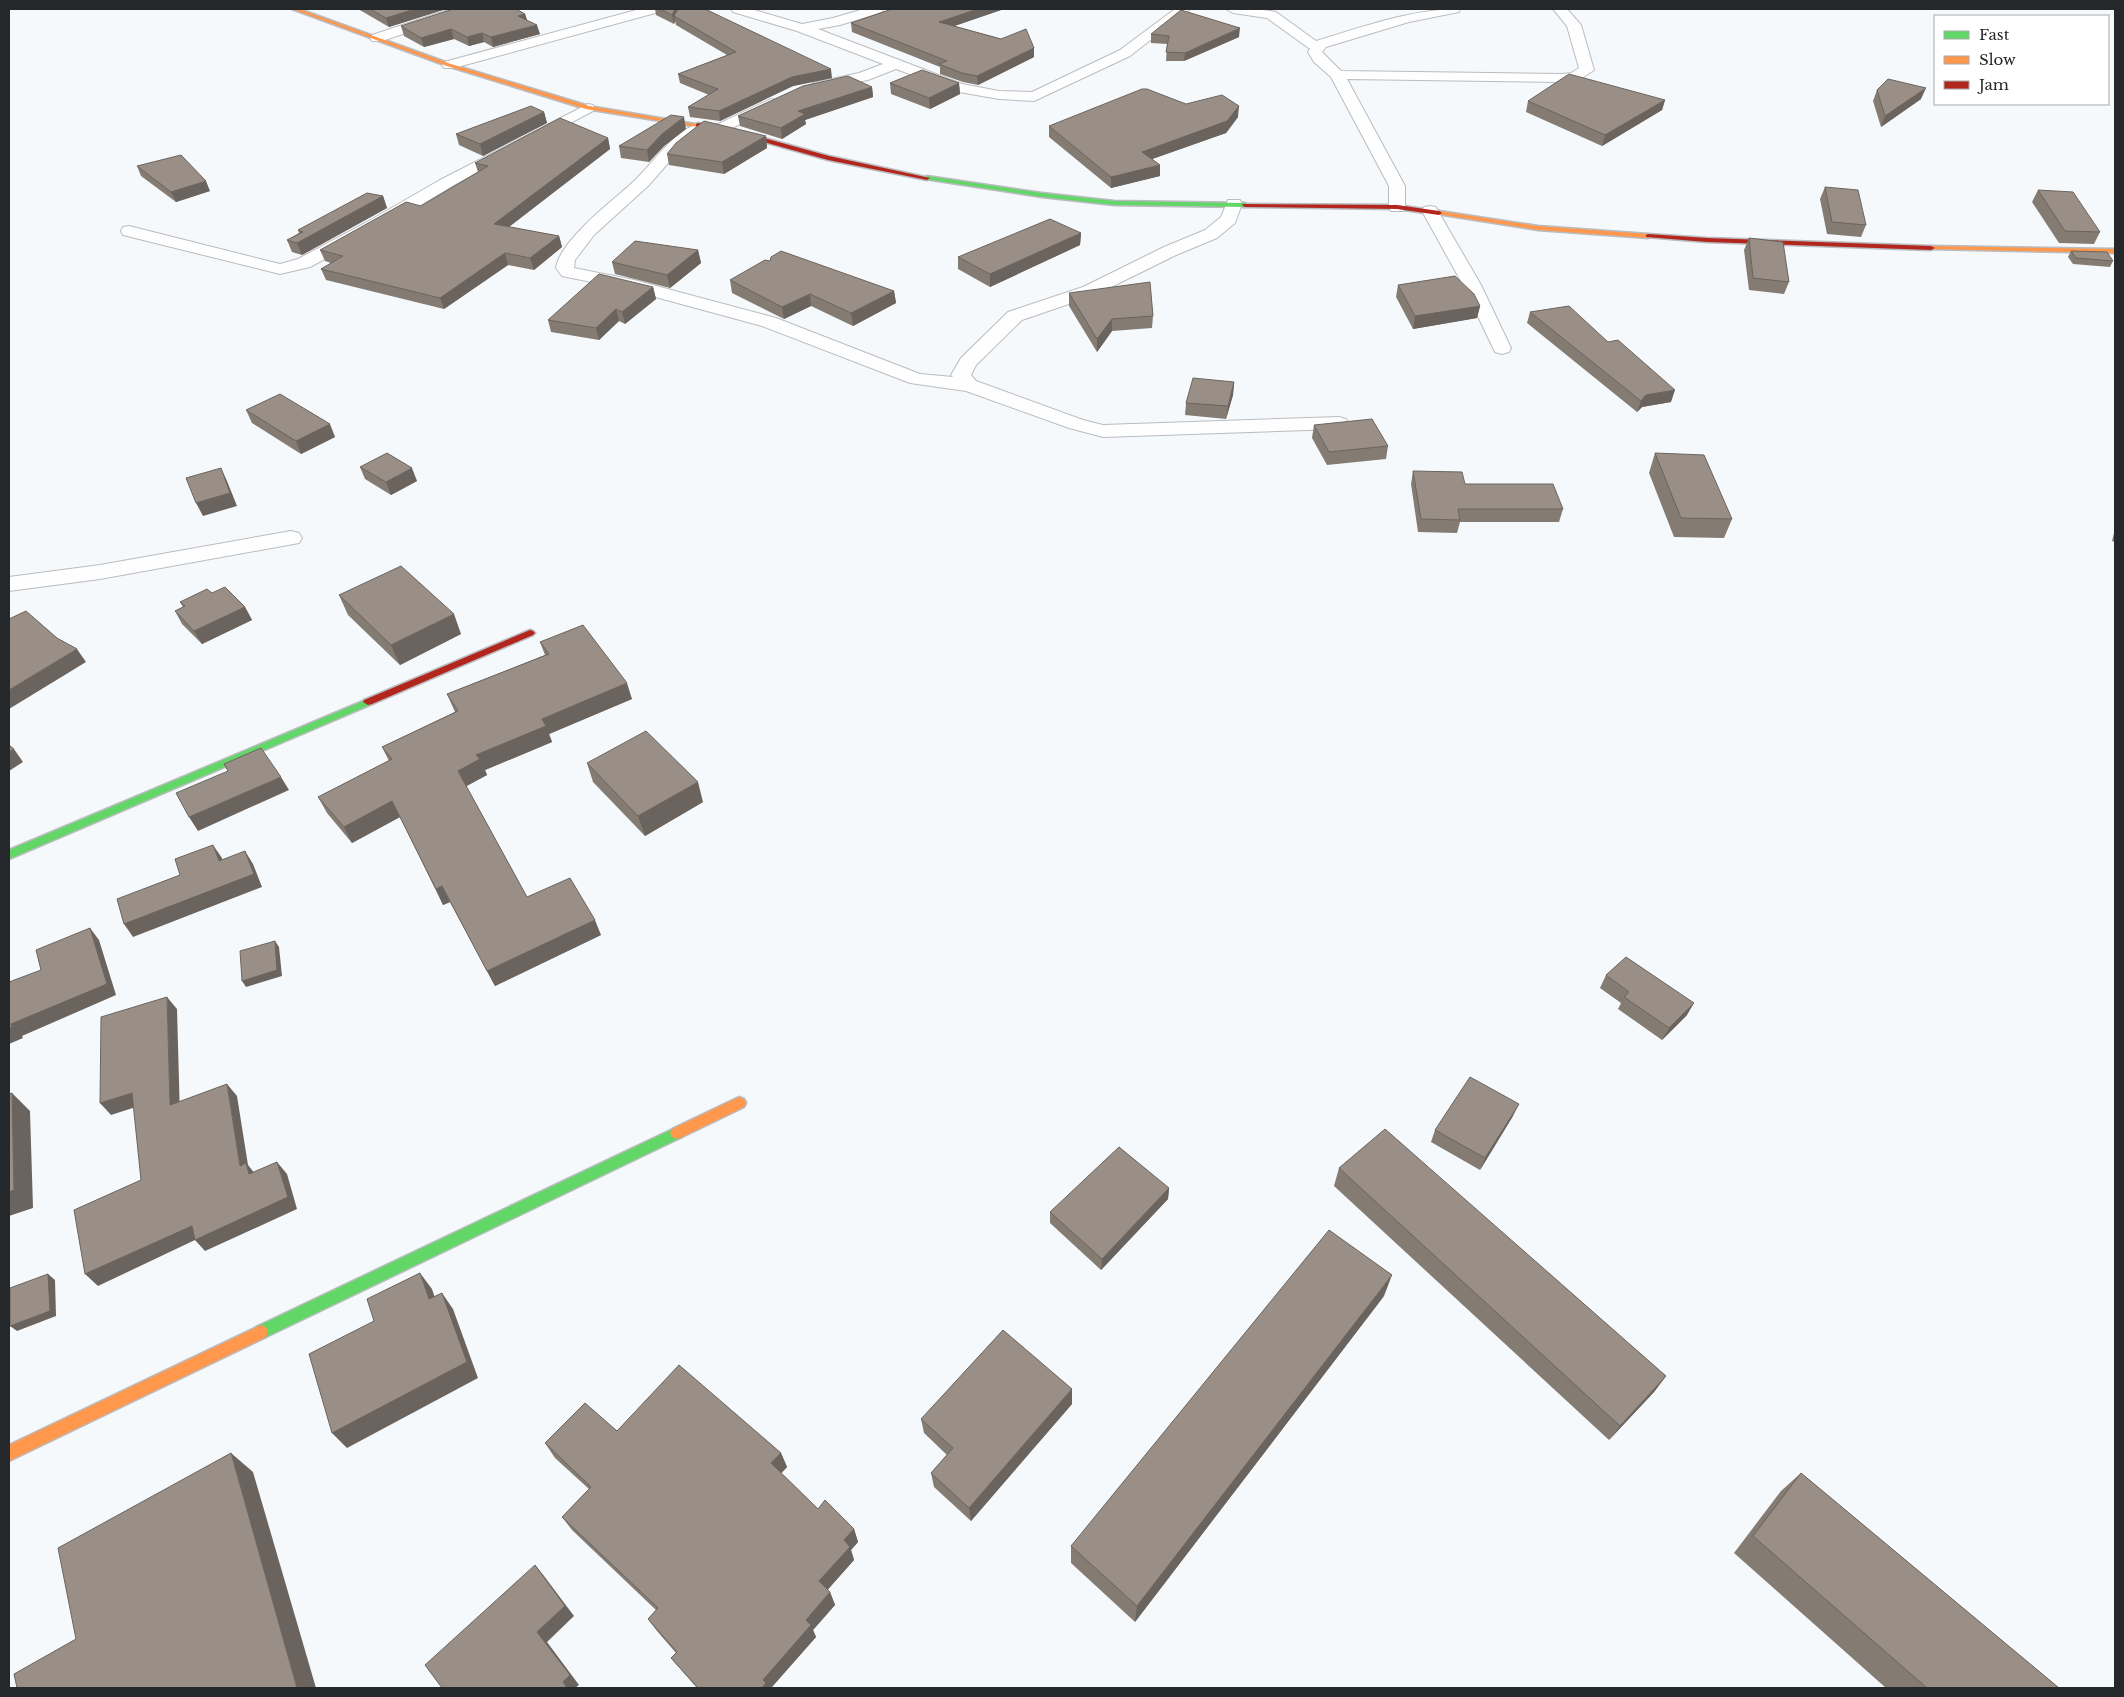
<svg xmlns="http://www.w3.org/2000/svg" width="2124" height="1697" font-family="'Libre Baskerville',serif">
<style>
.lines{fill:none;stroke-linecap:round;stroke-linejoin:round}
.street-casing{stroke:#babcbf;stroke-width:2}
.fast-casing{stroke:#babcbf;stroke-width:3}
.slow-casing{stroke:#babcbf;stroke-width:3}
.jam-casing{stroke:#babcbf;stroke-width:3}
.street{fill:#fefeff;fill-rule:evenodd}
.fast{fill:#63d668;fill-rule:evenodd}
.slow{fill:#ff974d;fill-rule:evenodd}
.jam{fill:#b3261e;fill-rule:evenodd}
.wall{fill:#847b73}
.shaded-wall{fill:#6b645e}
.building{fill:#998f86;stroke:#6b645e}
</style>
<rect width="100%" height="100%" fill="#f6f9fc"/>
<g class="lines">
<g class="street-casing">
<g id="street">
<polygon points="451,9 470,9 468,12 382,41 372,41 370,38 372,35"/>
<polygon points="640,9 661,9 659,12 454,68 444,68 442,65 444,62"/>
<polygon points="731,9 751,9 802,24 833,18 864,9 883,9 882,12 840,25 818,29 962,84 999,91 1032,92 1120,50 1175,9 1190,9 1130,56 1034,101 999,99 959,92 896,69 868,80 818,90 813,89 811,86 813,83 859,73 883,64 797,31 733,12"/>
<path d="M 1226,9 L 1257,9 L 1276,12 L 1316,41 C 1363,27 1411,9 1460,9 L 1459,12 L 1409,22 L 1326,47 L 1322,52 L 1341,71 L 1562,74 L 1571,73 L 1579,68 L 1567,26 L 1553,9 L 1567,9 L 1581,25 L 1594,70 L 1579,80 L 1562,82 L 1347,79 L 1405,186 L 1405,207 L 1403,211 L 1391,211 L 1389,207 L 1389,186 L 1331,77 L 1314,62 L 1308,52 L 1310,49 L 1267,18 L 1233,13 Z"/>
<polygon points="771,99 776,100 778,103 776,106 726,131 716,131 713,128 716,125"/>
<polygon points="588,104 593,105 595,108 593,111 452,186 379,230 310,267 280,274 123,235 121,231 123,227 129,226 280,264 298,259 367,222 440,180"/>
<path d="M 696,125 L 701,127 L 704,130 L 701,133 L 677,153 L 648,186 L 594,235 L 575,260 L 574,268 L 634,280 L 776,318 L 920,374 L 953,377 L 951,375 L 961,358 L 1008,312 L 1083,287 L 1164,247 L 1205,230 L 1221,217 L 1228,200 L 1240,200 L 1242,204 L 1235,223 L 1217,238 L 1176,255 L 1095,295 L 1022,320 L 976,365 L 971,375 L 976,381 L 1083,420 L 1103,425 L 1339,417 L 1346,419 L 1349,423 L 1346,427 L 1339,429 L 1103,437 L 1069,428 L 966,391 L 910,383 L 762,326 L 626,289 L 562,276 L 556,268 C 558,254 573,237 583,227 C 598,211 617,197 634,181 C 651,166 673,131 696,125 Z"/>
<polygon points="1430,206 1436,207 1438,211 1481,285 1511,348 1509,352 1502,354 1495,352 1493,348 1463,285 1422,211 1424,207"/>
<polygon points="291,531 299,533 302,538 299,543 100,579 9,591 9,577 100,565"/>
</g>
</g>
<g class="fast-casing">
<g id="fast">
<polygon points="927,176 1042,193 1114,201 1245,203 1248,205 1245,207 1114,205 1042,197 925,179 924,178"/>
<polygon points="368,699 373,702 372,704 9,859 9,850"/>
<polygon points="677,1127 682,1129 684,1133 682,1137 266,1337 261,1339 256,1337 254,1332 256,1327"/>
</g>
</g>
<g class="slow-casing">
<g id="slow">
<polygon points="292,9 299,9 451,64 589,106 701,125 698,127 586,109 447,66"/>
<polygon points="1439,211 1538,226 1648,234 1651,236 1648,238 1538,230 1437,214 1437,212"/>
<polygon points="1931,246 2115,249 2115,253 1929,249 1927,248"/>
<polygon points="739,1097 744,1099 746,1103 744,1107 682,1137 677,1139 672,1137 670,1133 672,1129"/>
<polygon points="261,1325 266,1327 268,1332 266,1337 9,1461 9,1445"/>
</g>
</g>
<g class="jam-casing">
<g id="jam">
<polygon points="698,123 721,126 829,156 930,178 927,180 828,160 721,130 696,126 696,124"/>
<polygon points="1243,204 1397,205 1439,211 1442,213 1439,215 1397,209 1245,207 1242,205"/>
<polygon points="1648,234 1707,238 1931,246 1935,248 1931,250 1707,242 1646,237 1646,235"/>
<polygon points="530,630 533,631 535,633 533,635 372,704 368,705 363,702 364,700"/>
</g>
</g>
<use href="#street" class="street"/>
<use href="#fast" class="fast"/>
<use href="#slow" class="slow"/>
<use href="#jam" class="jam"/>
</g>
<g class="wall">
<polygon points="358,9 446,9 389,27"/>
<polygon points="655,9 705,9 832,78 793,86 720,121 690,117 688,107 709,95 680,83 678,74 727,55 676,25 675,21 674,24 656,15"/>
<polygon points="892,9 1004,9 954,26 1034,48 1034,57 978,85 963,82 940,74 940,67 852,32 851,23"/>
<polygon points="525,14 527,20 540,34 493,47 484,42 469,46 454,39 424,47 404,36 401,26"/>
<polygon points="1151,34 1239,37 1184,61 1166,61 1167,44 1151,43"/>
<polygon points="890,83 959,83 960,94 930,109 891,94"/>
<polygon points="872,87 873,97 805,120 806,124 782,139 740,126 738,116"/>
<polygon points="1877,90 1921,99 1881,127 1873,101"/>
<polygon points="1665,100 1662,110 1602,146 1526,112 1528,101"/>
<polygon points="1186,104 1238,117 1226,133 1152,159 1160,165 1160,176 1111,188 1049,137 1049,126"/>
<polygon points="544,112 547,123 483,156 459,145 456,134"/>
<polygon points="686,129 664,146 649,162 621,158 619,146"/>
<polygon points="766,136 767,148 724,174 669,165 667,154"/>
<polygon points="608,138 610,149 509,227 559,236 562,247 534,270 508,265 444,309 326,280 321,269 331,263 325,261 320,250 421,206 478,172 475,163"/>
<polygon points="137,166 210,191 176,202 141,176"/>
<polygon points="1825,187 1866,225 1861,237 1827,234 1820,199"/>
<polygon points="2038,190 2100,232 2094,244 2059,243 2032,202"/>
<polygon points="383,196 387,208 302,255 292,252 287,240 299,233 298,230"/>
<polygon points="1081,233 1080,245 990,287 958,269 958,257"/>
<polygon points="1749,238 1789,282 1784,294 1749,290 1744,250"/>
<polygon points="698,250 701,263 670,288 615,274 612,262"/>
<polygon points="2071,251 2113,261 2110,267 2073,264 2068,257"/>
<polygon points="730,280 894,291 896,303 853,326 811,306 784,319 732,293"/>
<polygon points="1398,285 1480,306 1477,318 1413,329 1396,297"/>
<polygon points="653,287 656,299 625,324 619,321 599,340 551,332 548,320"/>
<polygon points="1069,293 1153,316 1152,328 1112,331 1097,352 1069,306"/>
<polygon points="1530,312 1671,402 1642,407 1637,412 1527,323"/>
<polygon points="1234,382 1233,395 1226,419 1185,415 1186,403"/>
<polygon points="246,410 335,437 301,454 252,423"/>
<polygon points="1314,425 1388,446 1386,459 1327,465 1312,438"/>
<polygon points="1655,453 1732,519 1724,538 1674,537 1649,473"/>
<polygon points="360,467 417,481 391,495 365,479"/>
<polygon points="1413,471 1563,509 1559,522 1460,522 1457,533 1418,532 1411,484"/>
<polygon points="2115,529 2115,542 2112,541"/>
<polygon points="212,593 245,607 252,620 202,644 182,624 175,611 183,607 180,602"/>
<polygon points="339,595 461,634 400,665 348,615"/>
<polygon points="540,642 632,699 549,734 552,742 485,770 487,775 466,786 527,897 601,935 495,986 450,902 443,905 400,817 352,843 327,813 318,797 389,761 382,747 455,712 447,694 545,655"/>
<polygon points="587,763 703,802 645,836 593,782"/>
<polygon points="1606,975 1687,1015 1662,1040 1618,1009 1621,1003 1600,988"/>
<polygon points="1513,1116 1480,1170 1431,1142 1435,1130"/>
<polygon points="1339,1168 1666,1376 1654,1392 1609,1440 1334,1186"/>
<polygon points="1169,1188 1168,1199 1101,1270 1050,1223 1050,1212"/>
<polygon points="1384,1296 1135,1622 1071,1563 1071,1546"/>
<polygon points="1072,1389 1072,1404 971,1521 934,1487 931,1473 947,1455 924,1433 921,1419"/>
<polygon points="617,1431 781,1453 787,1467 781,1473 818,1509 854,1529 858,1542 851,1550 854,1560 827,1590 830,1592 835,1605 813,1630 816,1637 771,1688 697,1688 671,1658 676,1653 657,1631 648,1619 656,1610 572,1530 562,1517 589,1489 555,1458 545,1443"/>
<polygon points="1801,1473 2059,1688 1886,1688 1734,1553 1781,1491"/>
</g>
<g class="shaded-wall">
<polygon points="415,9 446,9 389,27 386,18"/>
<polygon points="675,9 680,9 674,16 675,21 674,24 672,15"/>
<polygon points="978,9 1004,9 940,31 939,22"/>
<polygon points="525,14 528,23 518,16"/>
<polygon points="537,25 540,34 493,47 491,37"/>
<polygon points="1240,28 1239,37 1184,61 1185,53"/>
<polygon points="451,29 454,39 424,47 421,38"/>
<polygon points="482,33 484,42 469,46 467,37"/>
<polygon points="1034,48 1034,57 978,85 977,76"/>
<polygon points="831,69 832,78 793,86 720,121 719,111 792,77"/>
<polygon points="959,83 960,94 930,109 929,98"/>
<polygon points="872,87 873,97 805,120 806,124 782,139 781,128 798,111"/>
<polygon points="1926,88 1921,99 1881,127 1885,116"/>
<polygon points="1665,100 1662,110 1602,146 1605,135"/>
<polygon points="1239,106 1238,117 1226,133 1141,163 1142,152"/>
<polygon points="544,112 547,123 483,156 480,144"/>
<polygon points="684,117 686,129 664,146 649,162 647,150 662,134"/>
<polygon points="766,136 767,148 724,174 722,162"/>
<polygon points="608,138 610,149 497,236 494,224"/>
<polygon points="1160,165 1160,176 1111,188 1111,177"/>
<polygon points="206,181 210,191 176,202 171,192"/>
<polygon points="383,196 387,208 302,255 297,243"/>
<polygon points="1081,233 1080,245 990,287 990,274"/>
<polygon points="559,236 562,247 534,270 530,258"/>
<polygon points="698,250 701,263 670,288 667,275"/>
<polygon points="505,253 508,265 444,309 440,298"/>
<polygon points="653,287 656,299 625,324 622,312"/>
<polygon points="894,291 896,303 853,326 851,313"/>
<polygon points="810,294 811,306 784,319 782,307"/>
<polygon points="1480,306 1477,318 1413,329 1415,316"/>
<polygon points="616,309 619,321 599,340 596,328"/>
<polygon points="1112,319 1112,331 1097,352 1097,339"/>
<polygon points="1234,382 1233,395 1226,419 1228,406"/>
<polygon points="1675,390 1671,402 1642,407 1637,412 1641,401 1646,395"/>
<polygon points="330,424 335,437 301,454 296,441"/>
<polygon points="221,468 227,481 237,506 203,516 196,503"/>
<polygon points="412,468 417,481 391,495 386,482"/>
<polygon points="245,607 252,620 202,644 194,631"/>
<polygon points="454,614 461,634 400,665 391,645"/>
<polygon points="77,649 86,662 9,709 9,690"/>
<polygon points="627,683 632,699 549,734 552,742 485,770 487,775 465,787 458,771 476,755 542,719"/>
<polygon points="14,749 23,762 9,771 9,752"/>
<polygon points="281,777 289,790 198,831 189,817"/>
<polygon points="698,782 703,802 645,836 638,816"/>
<polygon points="392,801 400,817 352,843 344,827"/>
<polygon points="213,845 222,858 227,874 219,861"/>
<polygon points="245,851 253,864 262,887 133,937 124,924"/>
<polygon points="442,886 450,902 443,905 436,889"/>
<polygon points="595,920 601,935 495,986 487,971"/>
<polygon points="90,928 99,940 116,995 22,1036 23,1038 9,1044 9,1028 11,1024"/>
<polygon points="275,941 279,947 282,976 246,987 242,981"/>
<polygon points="167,997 177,1009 180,1117 170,1105"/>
<polygon points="1694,1003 1687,1015 1662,1040 1669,1028"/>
<polygon points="227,1084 237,1096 248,1165 256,1175 250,1175 240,1166"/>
<polygon points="12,1093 30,1111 33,1208 9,1216 9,1192"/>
<polygon points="132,1093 142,1105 111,1115 100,1103"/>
<polygon points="1519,1104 1513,1116 1480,1170 1485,1158"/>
<polygon points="277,1162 287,1174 297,1209 205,1251 195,1240 98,1286 85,1274"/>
<polygon points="1169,1188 1168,1199 1101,1270 1102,1259"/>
<polygon points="420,1273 432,1289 441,1316 429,1299"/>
<polygon points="48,1274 55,1280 56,1316 17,1331 10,1326"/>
<polygon points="1392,1275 1384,1296 1135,1622 1137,1606"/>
<polygon points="442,1293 453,1309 478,1378 347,1448 332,1433"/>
<polygon points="1666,1376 1654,1392 1609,1440 1620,1426"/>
<polygon points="1072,1389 1072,1404 971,1521 969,1508"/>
<polygon points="231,1453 253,1472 316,1688 297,1688"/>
<polygon points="781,1453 787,1467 777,1478 771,1463"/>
<polygon points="854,1529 858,1542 851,1550 854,1560 824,1594 819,1581 844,1540"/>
<polygon points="535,1565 544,1576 574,1616 547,1642 579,1685 575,1688 567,1688 563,1682 537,1632"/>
<polygon points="830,1592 835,1605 813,1630 816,1637 771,1688 762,1688 763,1680 806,1620"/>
</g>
<g class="building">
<polygon points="370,9 415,9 386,18"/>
<polygon points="453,9 516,9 525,14 518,16 537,25 491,37 482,33 467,37 451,29 421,38 401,26"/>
<polygon points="660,9 675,9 672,15"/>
<polygon points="678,9 705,9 831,69 792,77 719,111 688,107 718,89 678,74 736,52 674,16"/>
<polygon points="892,9 978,9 939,22 1001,39 1026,29 1034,48 977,76 962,73 939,64 947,61 851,23"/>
<polygon points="1181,10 1240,28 1185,53 1166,52 1169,36 1151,34"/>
<polygon points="922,70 959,83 929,98 890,83"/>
<polygon points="1569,74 1665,100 1605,135 1528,101"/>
<polygon points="848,76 872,87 798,111 805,114 781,128 738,116 803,86"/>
<polygon points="1888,79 1926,88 1885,116 1877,90"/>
<polygon points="1142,89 1147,89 1186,104 1222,95 1239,106 1227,121 1142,152 1160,165 1111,177 1049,126"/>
<polygon points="531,106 544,112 480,144 456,134"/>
<polygon points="671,115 684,117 662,134 647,150 619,146"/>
<polygon points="560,118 608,138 494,224 559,236 530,258 505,253 440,298 321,269 343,256 320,250 406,202 421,206 488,166 475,163"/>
<polygon points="704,121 766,136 722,162 667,154 676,143"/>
<polygon points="181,155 206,181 171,192 137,166"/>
<polygon points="1825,187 1858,190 1866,225 1832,222"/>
<polygon points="2038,190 2073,192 2100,232 2065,231"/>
<polygon points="367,193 383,196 297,243 287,240 303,232 298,230"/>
<polygon points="1050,219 1081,233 990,274 958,257"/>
<polygon points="1749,238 1783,242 1789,282 1753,278"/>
<polygon points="635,241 698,250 667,275 612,262"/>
<polygon points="781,251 894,291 851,313 810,294 782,307 730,280 765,260 770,261 771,257"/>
<polygon points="2071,251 2107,252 2113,261 2076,258"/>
<polygon points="599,274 653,287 622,312 616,309 596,328 548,320"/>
<polygon points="1455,276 1474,294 1480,306 1415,316 1398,285"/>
<polygon points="1150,282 1153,316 1112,319 1097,339 1069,293"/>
<polygon points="1569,306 1608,342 1618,340 1675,390 1646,395 1641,401 1530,312"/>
<polygon points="1193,378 1234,382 1228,406 1186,403"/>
<polygon points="280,394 330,424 296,441 246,410"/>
<polygon points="1372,419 1388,446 1329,452 1314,425"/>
<polygon points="387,453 412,468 386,482 360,467"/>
<polygon points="1655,453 1704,455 1732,519 1681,518"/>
<polygon points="221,468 230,493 196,503 186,478"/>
<polygon points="1413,471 1462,472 1465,484 1553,484 1563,509 1458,509 1460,520 1421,519"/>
<polygon points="401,566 454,614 391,645 339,595"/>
<polygon points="225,587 245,607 194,631 175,611 185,606 180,602 207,589 212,593"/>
<polygon points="26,611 57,638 77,649 9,690 9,619"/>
<polygon points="583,625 627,683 542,719 546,726 476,755 480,759 458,771 527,897 570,878 595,920 487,971 442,886 436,889 392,801 344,827 318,797 392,759 382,747 458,711 447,694 549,654 540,642"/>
<polygon points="646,731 698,782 638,816 587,763"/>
<polygon points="9,745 14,749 9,752"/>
<polygon points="261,748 281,777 189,817 176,793 228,771 224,764"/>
<polygon points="213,845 219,861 245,851 254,874 124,924 117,899 180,875 175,859"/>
<polygon points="90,928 107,984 11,1024 12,1027 9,1028 9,982 41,970 36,950"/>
<polygon points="275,941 277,970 242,981 240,951"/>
<polygon points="1626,957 1694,1003 1669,1028 1624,997 1629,992 1606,975"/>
<polygon points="167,997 170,1105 227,1084 240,1166 246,1163 249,1174 277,1162 288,1197 195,1240 192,1226 85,1274 74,1210 141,1180 132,1093 100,1103 101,1017"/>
<polygon points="1470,1077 1519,1104 1485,1158 1435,1130"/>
<polygon points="12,1093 14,1190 9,1192 9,1094"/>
<polygon points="1385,1129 1666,1376 1620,1426 1339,1168"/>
<polygon points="1119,1147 1169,1188 1102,1259 1050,1212"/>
<polygon points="1329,1230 1392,1275 1137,1606 1071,1546"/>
<polygon points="420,1273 429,1299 442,1293 467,1362 332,1433 309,1354 374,1321 367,1299"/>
<polygon points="48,1274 50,1311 10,1326 10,1288"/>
<polygon points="1003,1330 1072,1389 969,1508 931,1473 953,1448 921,1419"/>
<polygon points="679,1365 781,1453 771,1463 818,1509 825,1500 854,1529 844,1540 850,1547 819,1581 830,1592 806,1620 811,1625 763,1680 766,1683 762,1688 698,1688 671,1658 677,1652 648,1619 658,1608 562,1517 591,1487 545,1443 585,1403 617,1431"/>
<polygon points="231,1453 297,1688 17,1688 14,1674 76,1639 58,1548"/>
<polygon points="1801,1473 2059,1688 1927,1688 1753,1536"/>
<polygon points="535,1565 565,1606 537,1632 570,1675 563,1682 567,1688 442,1688 425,1665"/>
</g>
<rect width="2124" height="1697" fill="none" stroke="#25282b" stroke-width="20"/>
<rect x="1934" y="15" width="175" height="90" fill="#ffffff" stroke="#a8a9aa"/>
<rect x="1944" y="31" width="25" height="8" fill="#63d668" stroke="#a8a9aa"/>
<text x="1979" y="40" font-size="15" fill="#25282b">Fast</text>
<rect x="1944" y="56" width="25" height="8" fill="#ff974d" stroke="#a8a9aa"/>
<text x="1979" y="65" font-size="15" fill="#25282b">Slow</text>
<rect x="1944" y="81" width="25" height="8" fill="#b3261e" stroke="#a8a9aa"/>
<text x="1979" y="90" font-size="15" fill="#25282b">Jam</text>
</svg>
